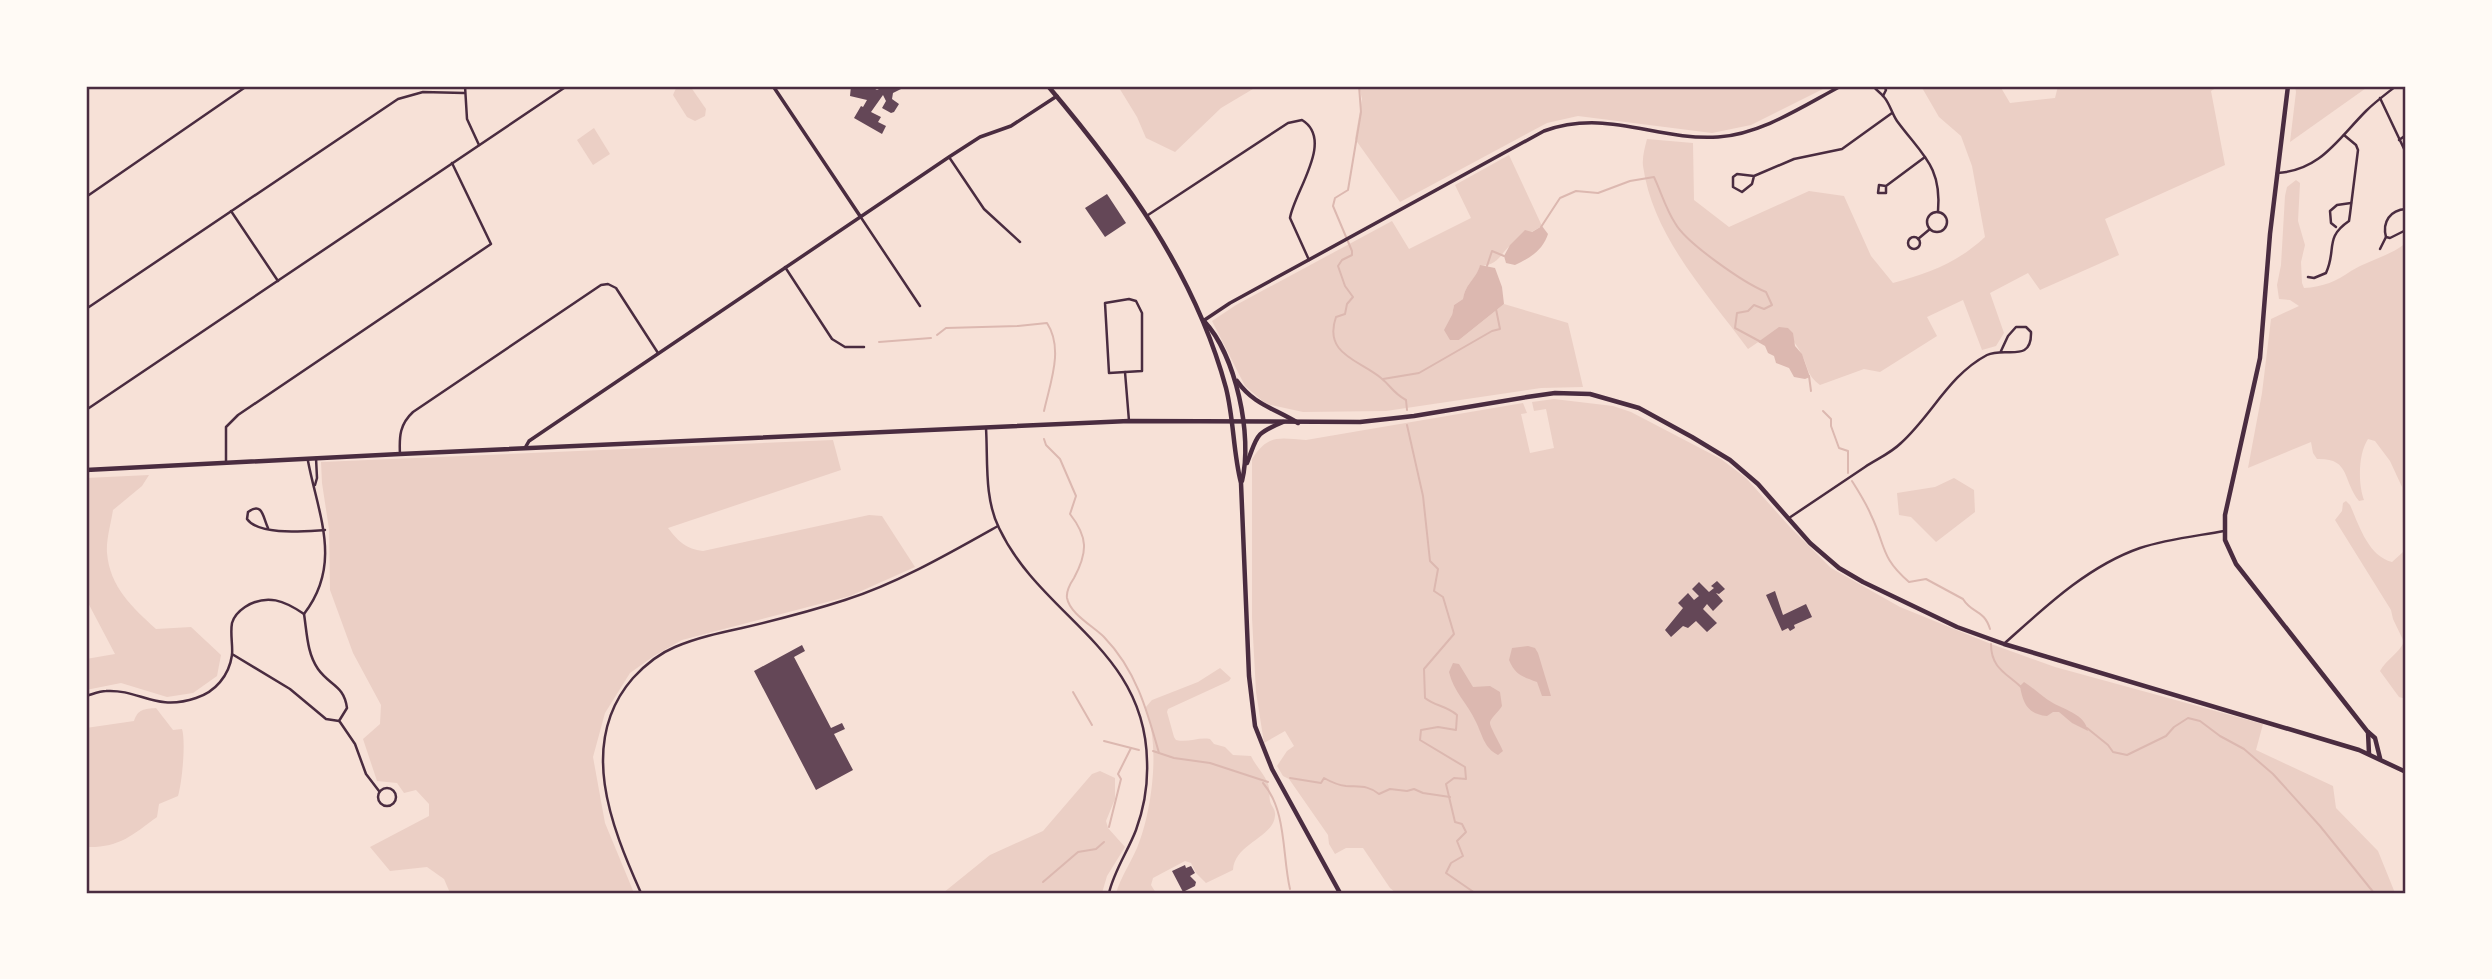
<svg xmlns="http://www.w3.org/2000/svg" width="2492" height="979" font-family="'Fira Sans',sans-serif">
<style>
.green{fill:#ebcfc5}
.water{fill:#dcb8b0}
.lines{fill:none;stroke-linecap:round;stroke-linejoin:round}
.stream{stroke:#dcb8b0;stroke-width:2}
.building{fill:#644757}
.minor{stroke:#4a2c40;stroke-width:2.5}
.tertiary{stroke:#4a2c40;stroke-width:3.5}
.secondary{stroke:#4a2c40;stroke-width:4.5}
.primary{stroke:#4a2c40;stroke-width:4.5}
.neatline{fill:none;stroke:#4a2c40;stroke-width:2.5}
</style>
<rect width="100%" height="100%" fill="#f7e1d7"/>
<g class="green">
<polygon points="677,86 690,86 706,109 705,116 695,121 687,117 673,95"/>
<polygon points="1118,86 1258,86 1221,108 1175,152 1146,138 1137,117"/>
<polygon points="1359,86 1829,86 1751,125 1712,133 1578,116 1547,123 1400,202 1355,139 1362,99"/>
<path d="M 1921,86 L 2000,86 L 2010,103 L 2055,98 L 2058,86 L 2219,86 L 2211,91 L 2225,165 L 2105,219 L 2119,255 L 2040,290 L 2028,273 L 1990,293 L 2004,333 L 1996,346 L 1982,350 L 1963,300 L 1927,317 L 1937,336 L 1880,372 L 1864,369 L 1820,385 C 1806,374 1809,369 1802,355 C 1797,344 1789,335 1779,328 L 1748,349 C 1707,293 1653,237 1643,166 C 1642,157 1645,147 1647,139 L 1693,143 L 1694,200 L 1729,227 L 1809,191 L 1844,196 L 1871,256 L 1893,283 C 1929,273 1957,263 1985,237 L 1972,166 L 1961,136 L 1939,117 Z"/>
<polygon points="2295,86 2369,86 2290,142 2296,92"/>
<polygon points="594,128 610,154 593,165 577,140"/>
<path d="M 1509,155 L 1542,226 C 1532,232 1520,237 1512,244 C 1500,253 1500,265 1480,266 C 1476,280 1466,282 1463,299 L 1454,305 L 1452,315 L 1459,340 L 1504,304 L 1568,323 L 1583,387 L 1541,388 L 1386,411 L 1303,412 L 1266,404 L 1245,386 L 1212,321 L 1236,305 L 1392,221 L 1409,249 L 1471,218 L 1455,185 Z"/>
<path d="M 2296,180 L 2300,183 L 2298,221 L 2305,245 L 2301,262 L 2302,283 L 2304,288 C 2323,287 2337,281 2351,271 C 2369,260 2388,257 2406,243 L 2406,699 L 2399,697 L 2380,671 C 2387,659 2398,654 2404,642 L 2393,619 L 2391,610 L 2335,520 L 2342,511 L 2343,503 L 2346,501 L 2350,505 C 2359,525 2368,556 2392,562 L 2403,552 L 2402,487 L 2390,461 L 2375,441 L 2368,439 C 2358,454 2358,484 2364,500 L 2359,501 C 2342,480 2351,458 2317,459 L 2313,453 L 2311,442 L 2248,468 L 2262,393 L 2271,319 L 2299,306 L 2290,300 L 2279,299 L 2277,285 L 2281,265 L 2285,196 L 2287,187 Z"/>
<path d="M 1554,399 L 1613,406 L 1631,412 L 1721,459 L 1746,478 L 1790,527 L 1831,568 L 1900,607 L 1991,644 L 2055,667 L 2263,724 L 2256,750 L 2333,786 L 2336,808 L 2378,851 L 2395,893 L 1396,893 L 1390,888 L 1363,848 L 1346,848 L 1335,854 L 1329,844 L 1328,835 L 1289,779 L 1283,776 L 1277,766 L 1287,751 L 1294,746 L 1285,731 L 1264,743 L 1256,692 L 1252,618 L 1252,459 C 1268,434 1279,438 1306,440 L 1523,403 L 1527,413 L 1521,414 L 1530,453 L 1554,448 L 1546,409 L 1534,411 L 1532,402 Z"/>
<path d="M 833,440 L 841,470 L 668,528 C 679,542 686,549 703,551 L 869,515 L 882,516 L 915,567 L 850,596 L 682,640 L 654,656 L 630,673 L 605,713 L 593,757 L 605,823 L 634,893 L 450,893 L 444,879 L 427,867 L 390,871 L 370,847 L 429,816 L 429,804 L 416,790 L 404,793 L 397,783 L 377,781 L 363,739 L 380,724 L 381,705 L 353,653 L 330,590 L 329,529 L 322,483 L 321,462 Z"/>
<path d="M 149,475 L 142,486 L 113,510 C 111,523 106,540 107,553 C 110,587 132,607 156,629 L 191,627 L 221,655 L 217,676 L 193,693 L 167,697 L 121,683 L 86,690 L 86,659 L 115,654 L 86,599 L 86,478 Z"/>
<polygon points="1954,478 1974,490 1975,512 1936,542 1911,517 1899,515 1897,493 1935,487"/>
<path d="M 1220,668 L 1231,678 L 1229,681 L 1168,709 L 1167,712 L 1174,737 L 1176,740 C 1188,743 1198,737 1210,739 L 1214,744 L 1225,747 L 1233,755 L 1251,756 C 1255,765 1265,775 1268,784 C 1270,789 1269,795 1270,801 C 1271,806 1276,809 1275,816 C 1273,838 1235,843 1233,870 L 1206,883 L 1196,873 L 1191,863 L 1185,861 L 1153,878 L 1151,885 L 1156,893 L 1116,893 C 1121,877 1130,864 1137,848 C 1152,812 1161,744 1145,708 L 1152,700 L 1198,682 Z"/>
<path d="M 156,708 L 173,730 L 182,729 C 186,742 182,783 178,796 L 159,804 L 157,817 C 131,836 119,848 86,847 L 86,728 L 134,721 C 138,709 144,709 156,708 Z"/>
<polygon points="1100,771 1115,778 1115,799 1106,821 1108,828 1125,847 1107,876 1102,893 943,893 990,855 1043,831 1092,774"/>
</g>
<g class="water">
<path d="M 1542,226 L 1548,234 C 1543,250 1530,258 1515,265 L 1506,263 L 1504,256 L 1510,245 L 1525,230 L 1532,232 Z"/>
<path d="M 1480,265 L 1495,268 L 1502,287 L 1504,304 L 1459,340 L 1450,340 L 1444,330 L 1452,315 L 1454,305 L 1463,299 C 1466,282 1476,280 1480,265 Z"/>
<polygon points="1779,327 1788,328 1793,333 1795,346 1802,354 1810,377 1805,379 1794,377 1789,368 1776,363 1774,356 1768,353 1765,346 1758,342"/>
<path d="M 1528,646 L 1535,648 L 1538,653 L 1551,696 L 1542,696 L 1537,682 C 1522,676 1516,676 1509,660 L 1512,648 Z"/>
<path d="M 1453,663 L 1459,664 L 1473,687 L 1490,686 L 1500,692 L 1502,706 C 1499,711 1492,717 1490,722 C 1489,726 1501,745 1503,751 L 1498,755 C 1484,748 1482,734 1476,722 C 1468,704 1453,691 1449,672 Z"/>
<path d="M 2024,682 C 2034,688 2042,697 2053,703 C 2067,711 2084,714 2088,731 L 2072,723 L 2059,712 L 2053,712 L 2047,716 C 2028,714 2023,704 2020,686 Z"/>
</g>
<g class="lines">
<g class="stream">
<path d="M 1359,86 L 1361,112 L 1348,190 L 1335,198 L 1333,206 L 1352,251 L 1352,255 L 1342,260 L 1338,266 L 1345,286 L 1353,297 L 1347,304 L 1345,314 L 1336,317 C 1323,354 1359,360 1381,378 C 1391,386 1393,393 1406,400 L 1407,410"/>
<path d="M 1541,227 L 1560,198 L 1576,191 L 1598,193 L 1630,181 L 1654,177 C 1661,192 1666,209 1675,223 C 1686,243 1744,283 1766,292 L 1772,305 L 1764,309 L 1754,305 L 1748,311 L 1737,313 L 1735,328 L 1761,342"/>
<polyline points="1487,266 1492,251 1504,256"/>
<path d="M 937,335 L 946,328 L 1018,326 L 1047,323 C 1064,349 1050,383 1044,411"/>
<polyline points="879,342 931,338"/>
<polyline points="1809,376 1811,391"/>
<polyline points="1383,379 1419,373 1492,331 1500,329 1496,309"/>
<polyline points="1823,411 1831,419 1831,426 1839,448 1848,451 1848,473"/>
<path d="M 1407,425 L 1423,496 L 1430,561 L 1438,569 L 1434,591 L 1443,597 L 1454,634 L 1424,669 L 1425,698 C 1435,706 1447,706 1457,715 L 1456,730 L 1438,727 L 1421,730 L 1420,740 L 1465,767 L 1466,779 L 1454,778 L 1446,784 L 1455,822 L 1462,824 L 1466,832 L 1457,841 L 1463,856 L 1451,863 L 1446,873 L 1475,893"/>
<path d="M 1044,439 L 1046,445 L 1060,459 L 1076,496 L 1070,514 C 1088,537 1088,552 1074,578 C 1070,584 1066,591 1067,598 C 1070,614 1093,626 1104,637 C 1136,670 1147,710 1159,753"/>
<path d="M 1852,481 C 1859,492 1866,503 1871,515 C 1886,546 1880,557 1909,582 L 1926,579 L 1963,599 C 1972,614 1984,609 1990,629"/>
<path d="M 1991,644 C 1991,668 2006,673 2021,687"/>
<polyline points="1073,692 1092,725"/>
<polyline points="2087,728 2108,745 2113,752 2127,755 2166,736 2174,727 2188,718 2200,721 2220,736 2244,749 2273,774 2320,826 2374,893"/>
<polyline points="1104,741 1139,750"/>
<polyline points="1153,751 1174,758 1210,763 1268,782"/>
<path d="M 1290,778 L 1321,783 L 1324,778 C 1331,782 1338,785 1346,786 C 1360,787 1368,785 1379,794 L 1390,789 L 1407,791 L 1414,789 L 1423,793 L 1450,797"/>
<path d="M 1263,783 C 1287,811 1282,855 1290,889"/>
<polyline points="1109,827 1121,779 1118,774 1131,748"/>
<polyline points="1043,882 1078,852 1096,849 1104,842"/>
</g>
</g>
<g class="building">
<polygon points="851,86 870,86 877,90 885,86 907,86 893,93 892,99 899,104 894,112 891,113 882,108 886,101 883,95 871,112 881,117 878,122 886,126 882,134 854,118 861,106 863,107 867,100 850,96"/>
<polygon points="1107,194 1126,223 1105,237 1085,208"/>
<polygon points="1717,581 1725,589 1719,594 1716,593 1723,601 1713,611 1707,604 1703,609 1717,623 1707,632 1696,621 1688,628 1683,626 1671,637 1665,630 1683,608 1678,603 1688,593 1694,600 1699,596 1692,589 1699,582 1709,592 1714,588 1711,586"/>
<polygon points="1775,591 1783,615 1806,604 1812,617 1794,625 1795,628 1790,631 1788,628 1782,631 1766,595"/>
<polygon points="802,645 805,651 794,657 831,728 842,723 845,729 834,734 853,770 816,790 754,671"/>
<polygon points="1185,865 1186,868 1191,866 1195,873 1190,876 1196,882 1195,886 1183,892 1172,871"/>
</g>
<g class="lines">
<g class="minor">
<polyline points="465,86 467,119 479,145"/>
<path d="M 1873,86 C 1877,91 1881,93 1884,97 C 1890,104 1892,114 1897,121 C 1922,155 1942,166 1938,212"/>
<polyline points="1883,96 1886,90 1884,86"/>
<polyline points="2380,98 2406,153"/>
<polyline points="2399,140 2406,135"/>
<polyline points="949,157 984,209 1020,242"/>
<path d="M 2277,173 C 2320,171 2338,139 2366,111 C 2375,102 2386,94 2396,86"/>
<polyline points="1754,176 1752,184 1742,192 1733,187 1733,177 1737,174 1754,176 1794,159 1842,149 1892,113"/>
<polyline points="1886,186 1879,185 1878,193 1886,193 1886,186 1925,157"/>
<polyline points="86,197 247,86"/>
<polyline points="231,211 278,281"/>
<circle cx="1937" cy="222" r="10"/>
<path d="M 1148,215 L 1288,123 L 1302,120 C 1335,140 1294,192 1290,218 L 1309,260"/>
<polyline points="860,216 920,306"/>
<polyline points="2336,227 2331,223 2330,211 2337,205 2351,203"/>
<path d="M 2386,237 C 2382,222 2390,210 2406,209"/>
<circle cx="1914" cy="243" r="6"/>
<polyline points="1918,239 1930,229"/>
<polyline points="2380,249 2386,237 2390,238 2406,230"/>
<polyline points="785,267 832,339 845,347 864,347"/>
<path d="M 2308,277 L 2314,278 L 2326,273 C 2337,249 2324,238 2349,221 L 2350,214 L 2358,150 L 2356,145 L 2344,135"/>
<polygon points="1129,299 1136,301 1142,313 1142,371 1109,373 1105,303"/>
<polyline points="86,309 398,99 423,92 464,93"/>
<polyline points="1125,372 1129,421"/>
<polyline points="86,410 567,86"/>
<path d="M 986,428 C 988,460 984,498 999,528 C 1041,617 1145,648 1147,761 C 1148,784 1144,808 1136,830 C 1128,851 1114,871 1109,893"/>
<path d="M 400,454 C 399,436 400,424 413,412 L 601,285 L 608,284 L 616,288 L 658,353"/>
<polyline points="226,462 226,427 238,415 491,244 452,163"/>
<polyline points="315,485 317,478 316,458"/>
<path d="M 1789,518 C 1814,501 1840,484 1865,467 C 1877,459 1891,453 1901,443 C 1932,415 1949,375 1987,355 C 2005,346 2032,364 2031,332 L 2026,327 L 2016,327 L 2008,336 L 2001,351"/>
<path d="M 268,528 C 263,518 263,501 248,512 L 247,519 C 259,536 306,531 325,530"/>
<path d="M 304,614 C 343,564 318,514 308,461"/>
<path d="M 2005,643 C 2045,607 2088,566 2140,548 C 2167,539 2197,536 2224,531"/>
<path d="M 86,696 C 93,694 100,691 106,691 C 140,689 155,712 196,698 C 215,692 229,676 232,655 C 233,645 230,634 232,623 C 234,616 239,611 245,607 C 267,593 285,601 304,614 C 307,633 307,653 318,669 C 330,686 344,685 347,708 L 339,721 L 326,719 L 290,689 L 232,654"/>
<polyline points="340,722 355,744 366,774 379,791"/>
<circle cx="387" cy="797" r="9"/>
<path d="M 641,893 C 611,826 577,742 633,678 C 645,665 658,654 675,647 C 696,638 719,633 742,628 C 776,620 811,611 845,600 C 896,584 950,553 998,526"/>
</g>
<g class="tertiary">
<polyline points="773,86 860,216"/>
<path d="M 1203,321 L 1230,303 L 1544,131 C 1607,108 1657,141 1718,137 C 1762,134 1803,106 1841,86"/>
<polyline points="525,448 529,441 949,157 980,137 1011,126 1057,96"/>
</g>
<g class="secondary">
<polyline points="2288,86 2270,234 2260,358 2225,515 2225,540 2236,564 2367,731 2375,738 2380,758"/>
<polyline points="86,470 400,454 1129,421 1360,422 1414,416 1527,397 1555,393 1590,394 1639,408 1692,437 1730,460 1758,484 1810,543 1839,568 1863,582 1957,627 2004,644 2359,750 2406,772"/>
<polyline points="2368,732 2369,754"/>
</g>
<g class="primary">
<path d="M 1048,86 C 1124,176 1195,273 1226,388 C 1234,420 1233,452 1241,483 L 1249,676 L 1255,726 L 1272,769 L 1340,893"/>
<path d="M 1204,321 C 1236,355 1253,436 1242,481"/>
<path d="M 1237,381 C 1254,405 1274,408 1298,423"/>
<path d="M 1247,463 C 1258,435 1254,434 1283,422"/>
</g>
</g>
<rect width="2492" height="979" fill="none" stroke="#fffaf5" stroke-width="175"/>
<rect x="88" y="88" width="2316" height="804" class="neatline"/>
</svg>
